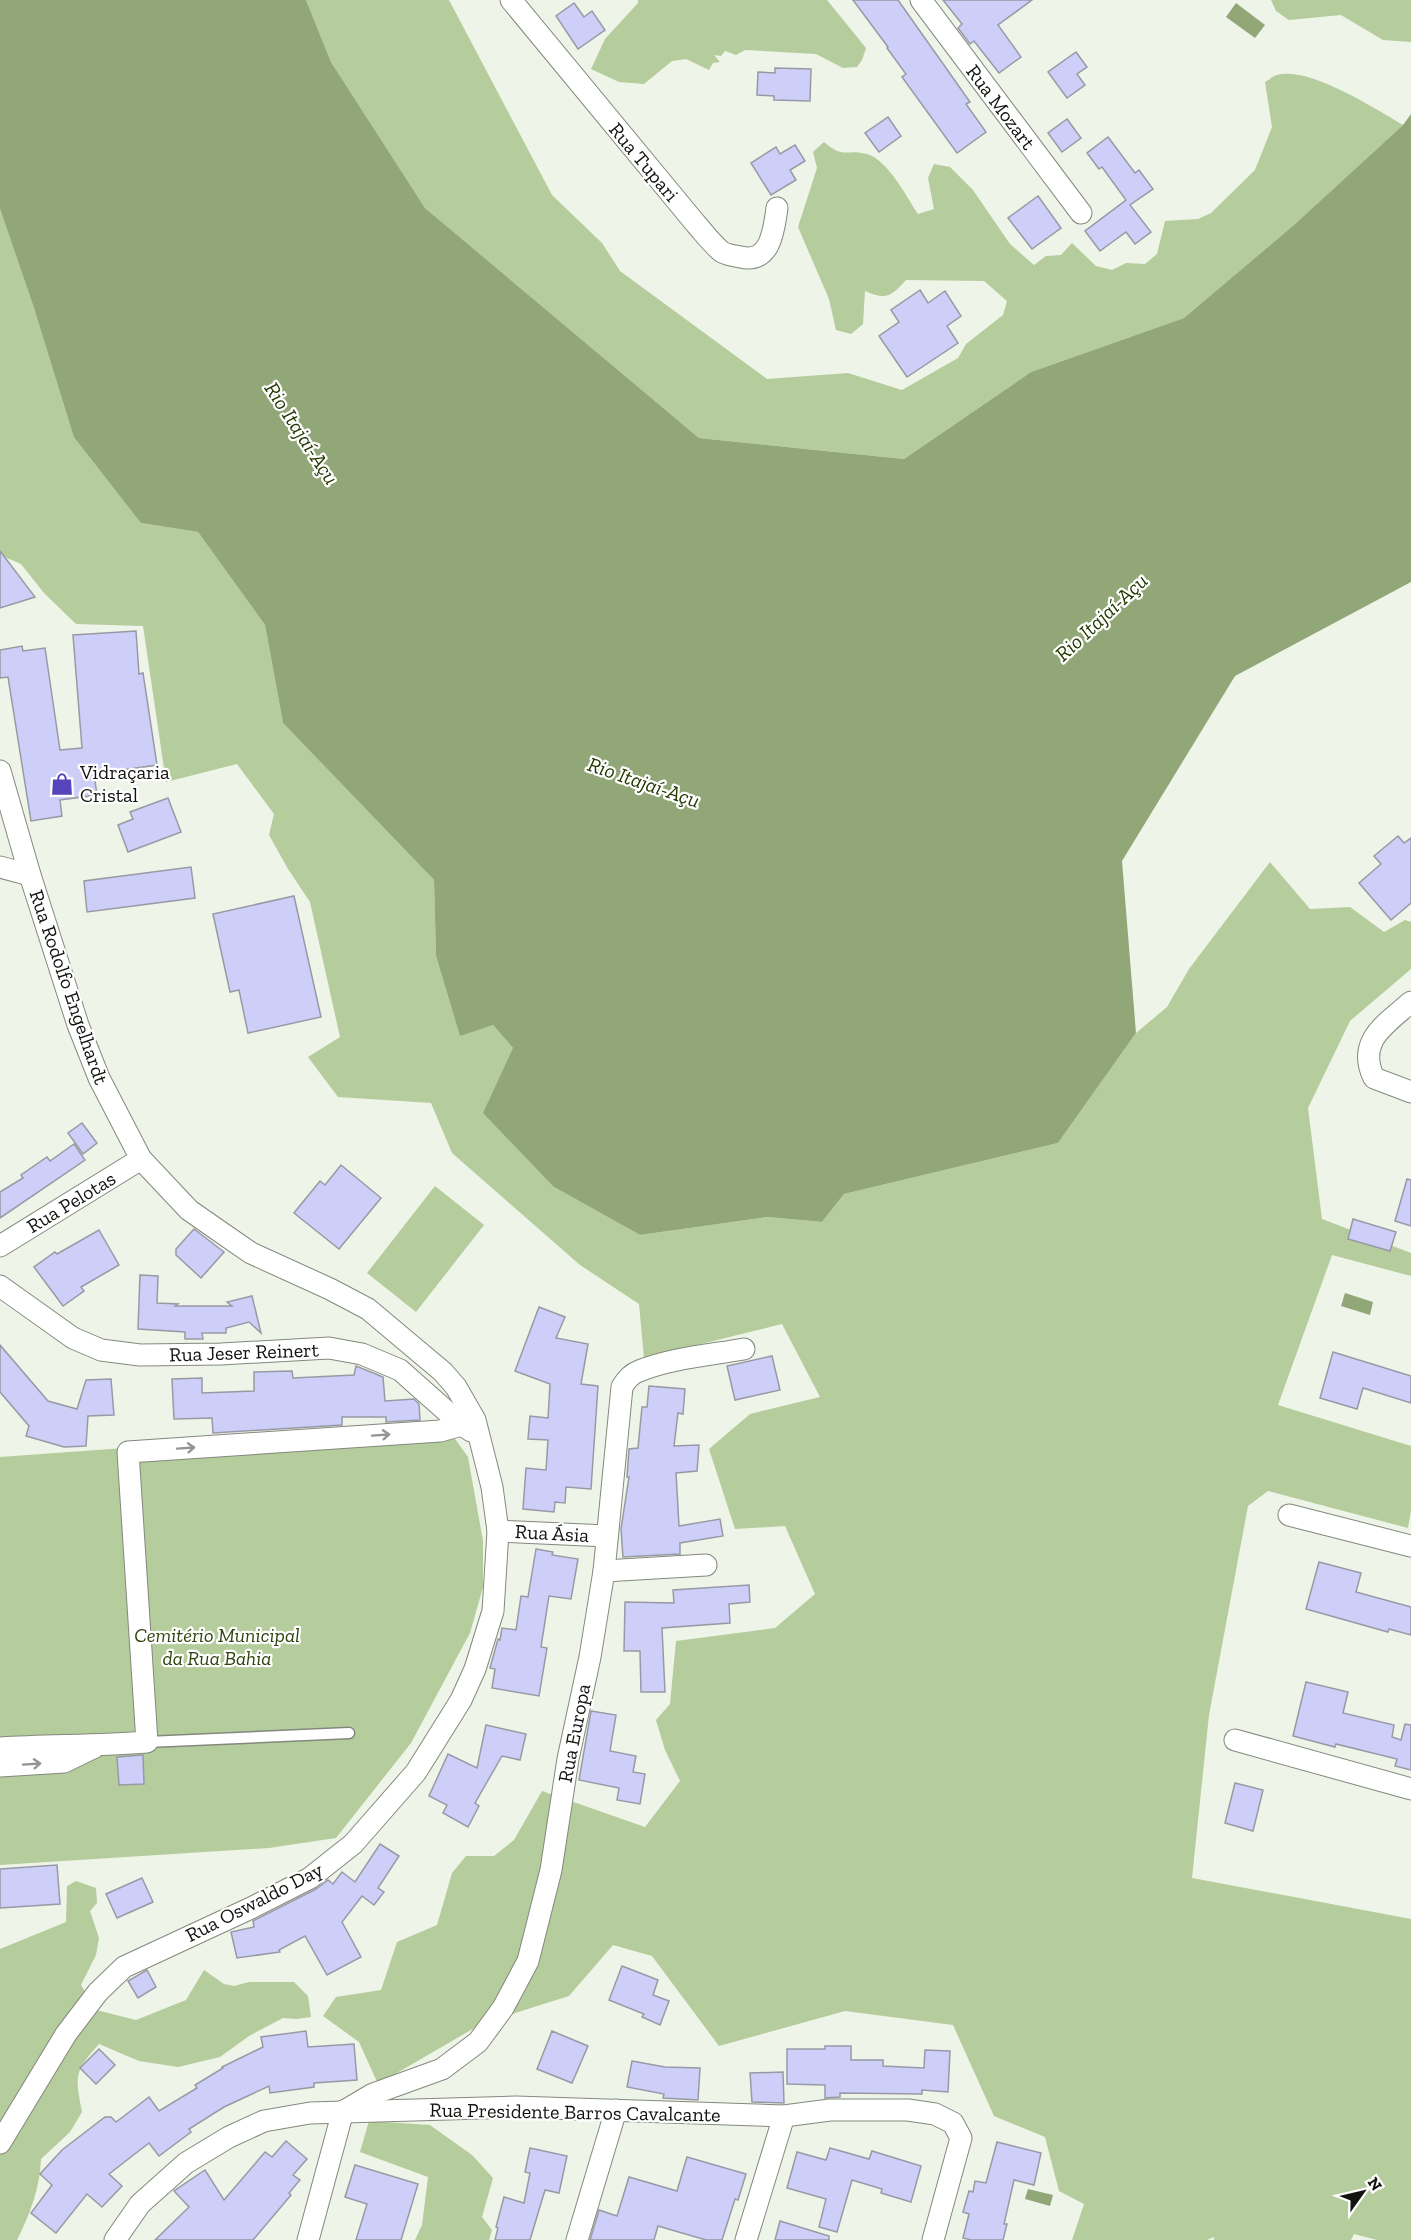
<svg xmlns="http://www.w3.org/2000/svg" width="1411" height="2240" font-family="'Zilla Slab',serif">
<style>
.green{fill:#b5cc9c}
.water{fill:#92a778}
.building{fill:#cdcff8;stroke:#9999a6;stroke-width:1.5}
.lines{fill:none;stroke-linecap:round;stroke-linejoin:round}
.lane-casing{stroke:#83897d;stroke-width:13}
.street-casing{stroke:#83897d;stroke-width:23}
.lane{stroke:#fff;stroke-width:10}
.street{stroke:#fff;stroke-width:21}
.oneway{stroke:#949593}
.labels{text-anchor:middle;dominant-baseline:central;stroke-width:4.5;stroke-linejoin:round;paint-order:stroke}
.street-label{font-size:20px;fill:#11130f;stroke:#fff}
.poi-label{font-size:20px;fill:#11130f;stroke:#fff;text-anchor:start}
.park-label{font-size:20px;font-style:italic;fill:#2f430d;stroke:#fff}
.water-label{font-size:21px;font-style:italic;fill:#253901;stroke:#fff}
</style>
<rect width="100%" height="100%" fill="#eef4e7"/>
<g class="green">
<path d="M 306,0 L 449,0 L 552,195 L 602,243 L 620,271 L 767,379 L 848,373 L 902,390 L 958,358 L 966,344 L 1003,315 L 1007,301 L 984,281 L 906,280 C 891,297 886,300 865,291 L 863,324 L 851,334 L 836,330 L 829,299 L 798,227 L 817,168 L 813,152 L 824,142 C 845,160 846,148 867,154 C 888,160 906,196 918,214 L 934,209 L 928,178 L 934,164 L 950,167 L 973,190 L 1010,244 L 1034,265 L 1046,256 L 1061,255 L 1072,243 L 1096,266 L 1112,270 L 1126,263 L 1145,264 L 1157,254 L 1165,221 L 1198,219 L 1211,213 L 1255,170 L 1272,127 L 1265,82 C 1269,80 1273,76 1277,75 C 1310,66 1375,109 1403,125 L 1295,224 L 1184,318 L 1031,372 L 904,459 L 699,438 L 425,208 L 331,62 Z"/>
<polygon points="638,0 827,0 866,48 862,60 857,67 843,68 816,54 745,50 736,55 725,51 721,56 714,55 720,62 713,63 709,70 686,59 672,61 644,84 619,82 591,69 605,39 638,3"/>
<polygon points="1271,0 1411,0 1411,42 1383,40 1341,15 1289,20 1276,11"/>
<polygon points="0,209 35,311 141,523 198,532 265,625 283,723 434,880 436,956 460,1035 493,1025 513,1048 554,1187 640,1235 768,1217 822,1222 844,1194 1058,1143 1136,1033 1167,1007 1189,969 1270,862 1310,909 1350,907 1384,932 1405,920 1411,922 1411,969 1350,1021 1308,1108 1322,1219 1411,1253 1411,1276 1332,1255 1278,1405 1411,1446 1411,1510 1408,1528 1268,1491 1248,1506 1209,1715 1192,1878 1411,1919 1411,2240 1377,2240 1354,2234 1351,2240 1214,2240 1214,2237 1207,2240 1072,2240 1084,2204 1059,2191 1045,2137 994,2116 953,2025 845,2011 719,2046 652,1956 613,1945 569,1996 483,2023 378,2084 359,2042 323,2016 336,1997 381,1990 397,1942 437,1925 452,1873 466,1856 494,1856 514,1840 542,1791 645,1827 680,1781 665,1750 656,1720 670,1704 676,1641 775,1628 815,1594 785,1526 735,1529 709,1449 750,1414 820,1397 782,1324 644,1358 639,1304 580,1265 452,1153 431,1103 338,1097 308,1057 340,1037 310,902 288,869 269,835 274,814 237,764 166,782 143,626 76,624 44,593 21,564 0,555"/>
<polygon points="435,1186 484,1225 416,1312 367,1273"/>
<polygon points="445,1425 468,1457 483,1541 483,1587 470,1633 411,1743 336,1838 269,1848 0,1865 0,1457"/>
<path d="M 76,1881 L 96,1888 L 97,1903 L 90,1911 L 99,1938 L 96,1955 L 81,1985 L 96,2010 L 136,2020 L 186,2000 L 204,1970 L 224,1984 L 234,1986 L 249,1982 L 294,1982 L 308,1996 L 311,2017 L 297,2019 L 283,2018 L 249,2036 L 220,2057 L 178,2067 L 139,2061 L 99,2044 C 74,2072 75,2075 82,2112 L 70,2132 L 41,2159 C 40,2188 30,2214 17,2240 L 0,2240 L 0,1949 L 66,1922 L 67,1886 Z"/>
<polygon points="369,2121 430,2125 472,2155 493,2178 482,2217 492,2230 489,2240 415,2240 422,2225 428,2177 360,2152"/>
</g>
<g class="water">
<polygon points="0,0 306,0 331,62 425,208 699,438 904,459 1031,372 1184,318 1295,224 1403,125 1411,114 1411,582 1235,676 1122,861 1136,1033 1058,1143 844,1194 822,1222 768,1217 640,1235 554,1187 483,1113 513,1048 493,1025 460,1036 436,956 434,880 283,723 265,625 198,532 141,523 74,437 35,311 0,209"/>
<polygon points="1236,3 1265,25 1255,38 1226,17"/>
<polygon points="1345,1293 1373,1302 1370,1315 1341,1306"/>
<polygon points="1028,2189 1053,2195 1050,2206 1025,2199"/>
</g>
<g class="building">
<polygon points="853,0 898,0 970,102 966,104 986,132 957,153 902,77 906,74 887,48 888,47"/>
<polygon points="943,0 1032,0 998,25 1021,57 999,73 974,41 970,44 958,28 962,24"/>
<polygon points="574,3 584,17 592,11 605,30 578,49 556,16"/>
<polygon points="1076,52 1087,67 1077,74 1085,85 1067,98 1048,72"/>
<polygon points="775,68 811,69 810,101 774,100 774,96 757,95 758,72 775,73"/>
<polygon points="888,117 901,136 879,152 865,133"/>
<polygon points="1067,119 1081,138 1062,152 1048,133"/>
<polygon points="1108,137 1135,173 1139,170 1153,189 1130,205 1151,232 1135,244 1126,232 1100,251 1085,231 1126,200 1102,167 1099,169 1087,153"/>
<polygon points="795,145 805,161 790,170 796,180 771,195 751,163 776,147 780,154"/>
<polygon points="1038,196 1061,228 1032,249 1008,218"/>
<polygon points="920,290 928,303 945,291 961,316 947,326 958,343 907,377 879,336 899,322 891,310"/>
<polygon points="0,551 35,597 0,608"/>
<polygon points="136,631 139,674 143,673 157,765 94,774 97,795 60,800 62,816 31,821 8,677 0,678 0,650 22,646 23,651 45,648 60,750 82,748 73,635"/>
<polygon points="168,798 181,832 128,852 118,825 133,819 130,812"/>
<polygon points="1398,836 1404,843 1411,838 1411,903 1391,920 1359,883 1381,864 1374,856"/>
<polygon points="191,867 195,898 87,912 84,881"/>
<polygon points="294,896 321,1017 248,1033 239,990 230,992 213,914"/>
<polygon points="82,1123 97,1143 83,1154 68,1133"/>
<polygon points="74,1144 85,1160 0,1218 0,1192 23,1178 21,1175 47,1157 50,1161"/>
<polygon points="341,1165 381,1198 339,1249 294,1213 320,1181 325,1185"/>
<polygon points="1407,1179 1411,1180 1411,1226 1395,1221"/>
<polygon points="1353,1219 1396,1232 1390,1251 1348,1239"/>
<polygon points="194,1229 224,1252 201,1278 176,1255 176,1249"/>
<polygon points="99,1230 119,1265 81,1287 84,1291 63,1306 34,1267 55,1252 57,1254"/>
<polygon points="140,1275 158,1276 157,1303 178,1304 175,1306 232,1306 227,1302 252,1296 261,1333 249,1322 226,1328 226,1333 202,1333 203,1339 185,1339 185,1332 138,1329"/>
<polygon points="539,1307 565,1317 556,1338 588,1344 581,1384 598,1386 591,1489 566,1487 565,1503 555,1502 554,1512 523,1509 526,1468 546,1470 548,1440 528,1439 530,1416 548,1418 550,1384 515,1371"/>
<polygon points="0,1345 48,1401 77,1409 86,1380 111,1379 114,1415 88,1416 86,1446 64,1447 26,1436 29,1426 0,1392"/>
<polygon points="1333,1352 1411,1376 1411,1403 1363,1388 1357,1409 1320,1398"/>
<polygon points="772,1356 780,1390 735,1400 727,1366"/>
<polygon points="356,1366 383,1377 385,1401 414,1399 419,1404 420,1420 386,1422 386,1417 342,1417 342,1425 213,1433 212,1418 174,1419 172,1379 202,1378 202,1393 254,1391 254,1372 292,1371 293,1378 354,1375"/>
<polygon points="649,1386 685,1389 683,1414 678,1413 674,1446 699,1445 697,1471 676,1473 679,1526 720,1519 723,1536 680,1543 680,1554 623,1557 621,1529 629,1477 627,1477 629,1449 638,1448 642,1407 647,1407"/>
<polygon points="536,1549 553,1552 552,1555 578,1559 571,1599 549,1596 541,1647 547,1648 539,1696 492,1688 495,1669 490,1668 498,1639 500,1640 502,1628 516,1630 521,1596 528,1597"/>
<polygon points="1319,1562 1361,1573 1356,1592 1411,1607 1411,1635 1389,1629 1388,1632 1306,1609"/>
<polygon points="749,1585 750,1602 729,1604 730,1623 662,1628 665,1692 641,1692 640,1651 624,1651 625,1602 674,1603 673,1590"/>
<polygon points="1306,1682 1348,1692 1343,1713 1394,1725 1392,1737 1401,1740 1405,1724 1411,1725 1411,1770 1395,1766 1397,1759 1336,1744 1335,1747 1293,1736"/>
<polygon points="591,1711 616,1715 610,1751 636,1756 633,1772 645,1774 640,1804 617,1800 619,1788 579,1780"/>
<polygon points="486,1725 526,1734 520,1760 502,1756 475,1803 479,1806 468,1827 443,1813 447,1805 429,1796 448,1754 477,1768"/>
<polygon points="143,1755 144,1784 119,1785 117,1757"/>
<polygon points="1235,1783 1263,1790 1253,1831 1225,1823"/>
<polygon points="380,1844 399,1856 378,1888 384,1892 374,1905 362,1896 342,1922 361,1957 327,1975 305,1936 279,1950 280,1952 237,1958 231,1932 254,1927 253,1921 316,1889 328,1880 333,1884 342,1872 355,1882"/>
<polygon points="57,1865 60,1904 0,1908 0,1869"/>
<polygon points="142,1878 153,1902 117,1918 106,1894"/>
<polygon points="622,1966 658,1980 653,1995 669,2001 660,2025 642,2017 644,2014 609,2000"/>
<polygon points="147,1970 156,1987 138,1998 128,1981"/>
<polygon points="306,2031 308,2047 354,2044 357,2080 314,2083 314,2087 270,2093 269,2086 224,2107 189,2129 191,2132 159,2156 149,2143 109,2174 122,2186 102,2207 87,2194 56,2233 31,2213 52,2185 40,2174 62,2150 105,2117 111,2117 116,2122 149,2097 159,2111 197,2088 195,2085 223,2068 222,2067 263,2047 261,2037"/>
<polygon points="552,2031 588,2046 572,2083 537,2069"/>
<polygon points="825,2046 851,2046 851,2060 883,2060 883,2066 924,2068 925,2050 950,2051 948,2092 922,2090 922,2094 840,2093 840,2097 825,2098 825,2085 787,2084 787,2049 825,2049"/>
<polygon points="99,2049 115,2065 96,2084 80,2068"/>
<polygon points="632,2061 665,2067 700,2068 698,2100 663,2098 664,2094 627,2087"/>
<polygon points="783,2072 784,2103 752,2102 750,2073"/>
<polygon points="286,2141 307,2159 293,2175 300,2180 289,2193 291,2195 253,2240 155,2240 189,2207 174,2191 205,2170 224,2200 265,2152 272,2157"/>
<polygon points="997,2142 1041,2153 1034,2185 1014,2180 1004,2224 1007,2224 1003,2240 971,2240 963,2238 969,2214 963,2212 969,2191 973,2192 975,2181 986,2183"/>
<polygon points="530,2148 567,2156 559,2193 545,2190 530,2240 495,2240 498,2228 496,2227 504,2197 524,2203 530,2173 525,2172"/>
<polygon points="830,2148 869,2159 872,2151 921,2166 911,2202 881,2193 882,2189 852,2180 837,2232 819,2227 826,2199 787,2188 797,2152 826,2160"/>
<polygon points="687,2157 746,2174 738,2200 735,2199 722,2240 706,2240 658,2226 654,2240 590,2240 599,2210 617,2216 629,2177 677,2191"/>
<polygon points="355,2165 418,2184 401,2240 356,2240 367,2204 345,2197"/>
<polygon points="780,2221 829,2236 829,2240 775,2240"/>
</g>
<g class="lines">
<g class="lane-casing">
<polyline id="lane" points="147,1742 349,1733"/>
</g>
<g class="street-casing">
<g id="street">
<path d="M 511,0 L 696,224 C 704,233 713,245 722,252 C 727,255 735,256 741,257 C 771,264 774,229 777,208"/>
<polyline points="921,0 1081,213"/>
<polyline points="0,771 30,875 78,1025 99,1078 141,1159 189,1210 222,1233 251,1253 330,1289 368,1309 443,1372 456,1387 475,1420 492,1487 498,1531 493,1611 475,1669 461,1700 416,1772 353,1844 310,1878 251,1908 124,1967 98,1992 66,2034 0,2143"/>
<polyline points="0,867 30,875"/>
<path d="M 1411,1002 C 1386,1024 1356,1041 1374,1078 L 1411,1092"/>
<polyline points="0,1246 141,1159"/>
<polyline points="0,1286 73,1338 101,1350 140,1355 221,1354 329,1348 362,1354 400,1370 462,1425 471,1431"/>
<polyline points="1289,1515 1411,1546"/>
<polyline points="498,1531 607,1536"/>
<polyline points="604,1571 706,1565"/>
<polyline points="1235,1740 1411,1789"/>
<path d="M 0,1748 C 49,1745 98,1746 147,1742 L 128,1452 L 440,1431 L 462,1425"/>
<polyline points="0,1766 64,1762 95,1747"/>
<path d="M 346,2110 L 373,2094 L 442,2069 L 478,2042 L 503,2008 L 528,1961 L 551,1870 L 568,1759 L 590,1657 L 604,1571 L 622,1387 C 626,1380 631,1374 639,1371 C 671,1358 710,1355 744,1349"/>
<polyline points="115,2240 140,2204 186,2163 229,2137 264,2121 310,2113 516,2107 784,2116 830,2110 908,2110 935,2114 953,2123 961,2138 933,2240"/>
<polyline points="308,2240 343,2111"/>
<polyline points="577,2240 616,2110"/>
<polyline points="746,2240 784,2116"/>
</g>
</g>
<use href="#lane" class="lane"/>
<use href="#street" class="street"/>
</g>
<defs><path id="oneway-shaft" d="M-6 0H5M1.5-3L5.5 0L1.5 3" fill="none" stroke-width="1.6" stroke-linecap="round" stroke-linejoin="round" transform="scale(1.5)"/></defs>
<g class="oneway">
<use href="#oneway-shaft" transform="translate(381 1435) rotate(-4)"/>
<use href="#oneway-shaft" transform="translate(186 1448) rotate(-4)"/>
<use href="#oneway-shaft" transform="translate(32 1764) rotate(-4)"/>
</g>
<defs>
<g id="shop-bare" transform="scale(1.8)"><path d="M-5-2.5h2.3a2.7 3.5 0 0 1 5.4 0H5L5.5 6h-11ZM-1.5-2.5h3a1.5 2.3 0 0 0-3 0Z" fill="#5644bc" stroke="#fff" stroke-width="2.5" paint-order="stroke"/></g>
</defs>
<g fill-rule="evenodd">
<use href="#shop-bare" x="62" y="784"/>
</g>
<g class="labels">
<g class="street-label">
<text transform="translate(1001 107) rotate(53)">Rua Mozart</text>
<text transform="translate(644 162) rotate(50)">Rua Tupari</text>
<text transform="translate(69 987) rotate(71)">Rua Rodolfo Engelhardt</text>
<text transform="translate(71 1202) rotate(-31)">Rua Pelotas</text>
<text transform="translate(244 1352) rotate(-2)">Rua Jeser Reinert</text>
<text transform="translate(552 1533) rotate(3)">Rua Ásia</text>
<text transform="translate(574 1733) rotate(-79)">Rua Europa</text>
<text transform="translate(254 1902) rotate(-27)">Rua Oswaldo Day</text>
<text transform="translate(575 2112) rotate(1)">Rua Presidente Barros Cavalcante</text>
</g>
<g class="poi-label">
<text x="80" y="772">Vidraçaria<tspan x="80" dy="23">Cristal</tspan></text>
</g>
<g class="park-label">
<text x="217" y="1635">Cemitério Municipal<tspan x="217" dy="23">da Rua Bahia</tspan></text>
</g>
<g class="water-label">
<text transform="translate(302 433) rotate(57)">Rio Itajaí-Açu</text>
<text transform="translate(1101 617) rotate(-43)">Rio Itajaí-Açu</text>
<text transform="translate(644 782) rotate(19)">Rio Itajaí-Açu</text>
</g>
</g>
<g transform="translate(1363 2192) rotate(56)" stroke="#ffffff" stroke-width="4.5" paint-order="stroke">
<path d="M0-4.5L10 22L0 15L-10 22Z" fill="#11130f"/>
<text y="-9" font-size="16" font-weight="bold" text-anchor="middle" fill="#11130f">N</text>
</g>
</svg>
